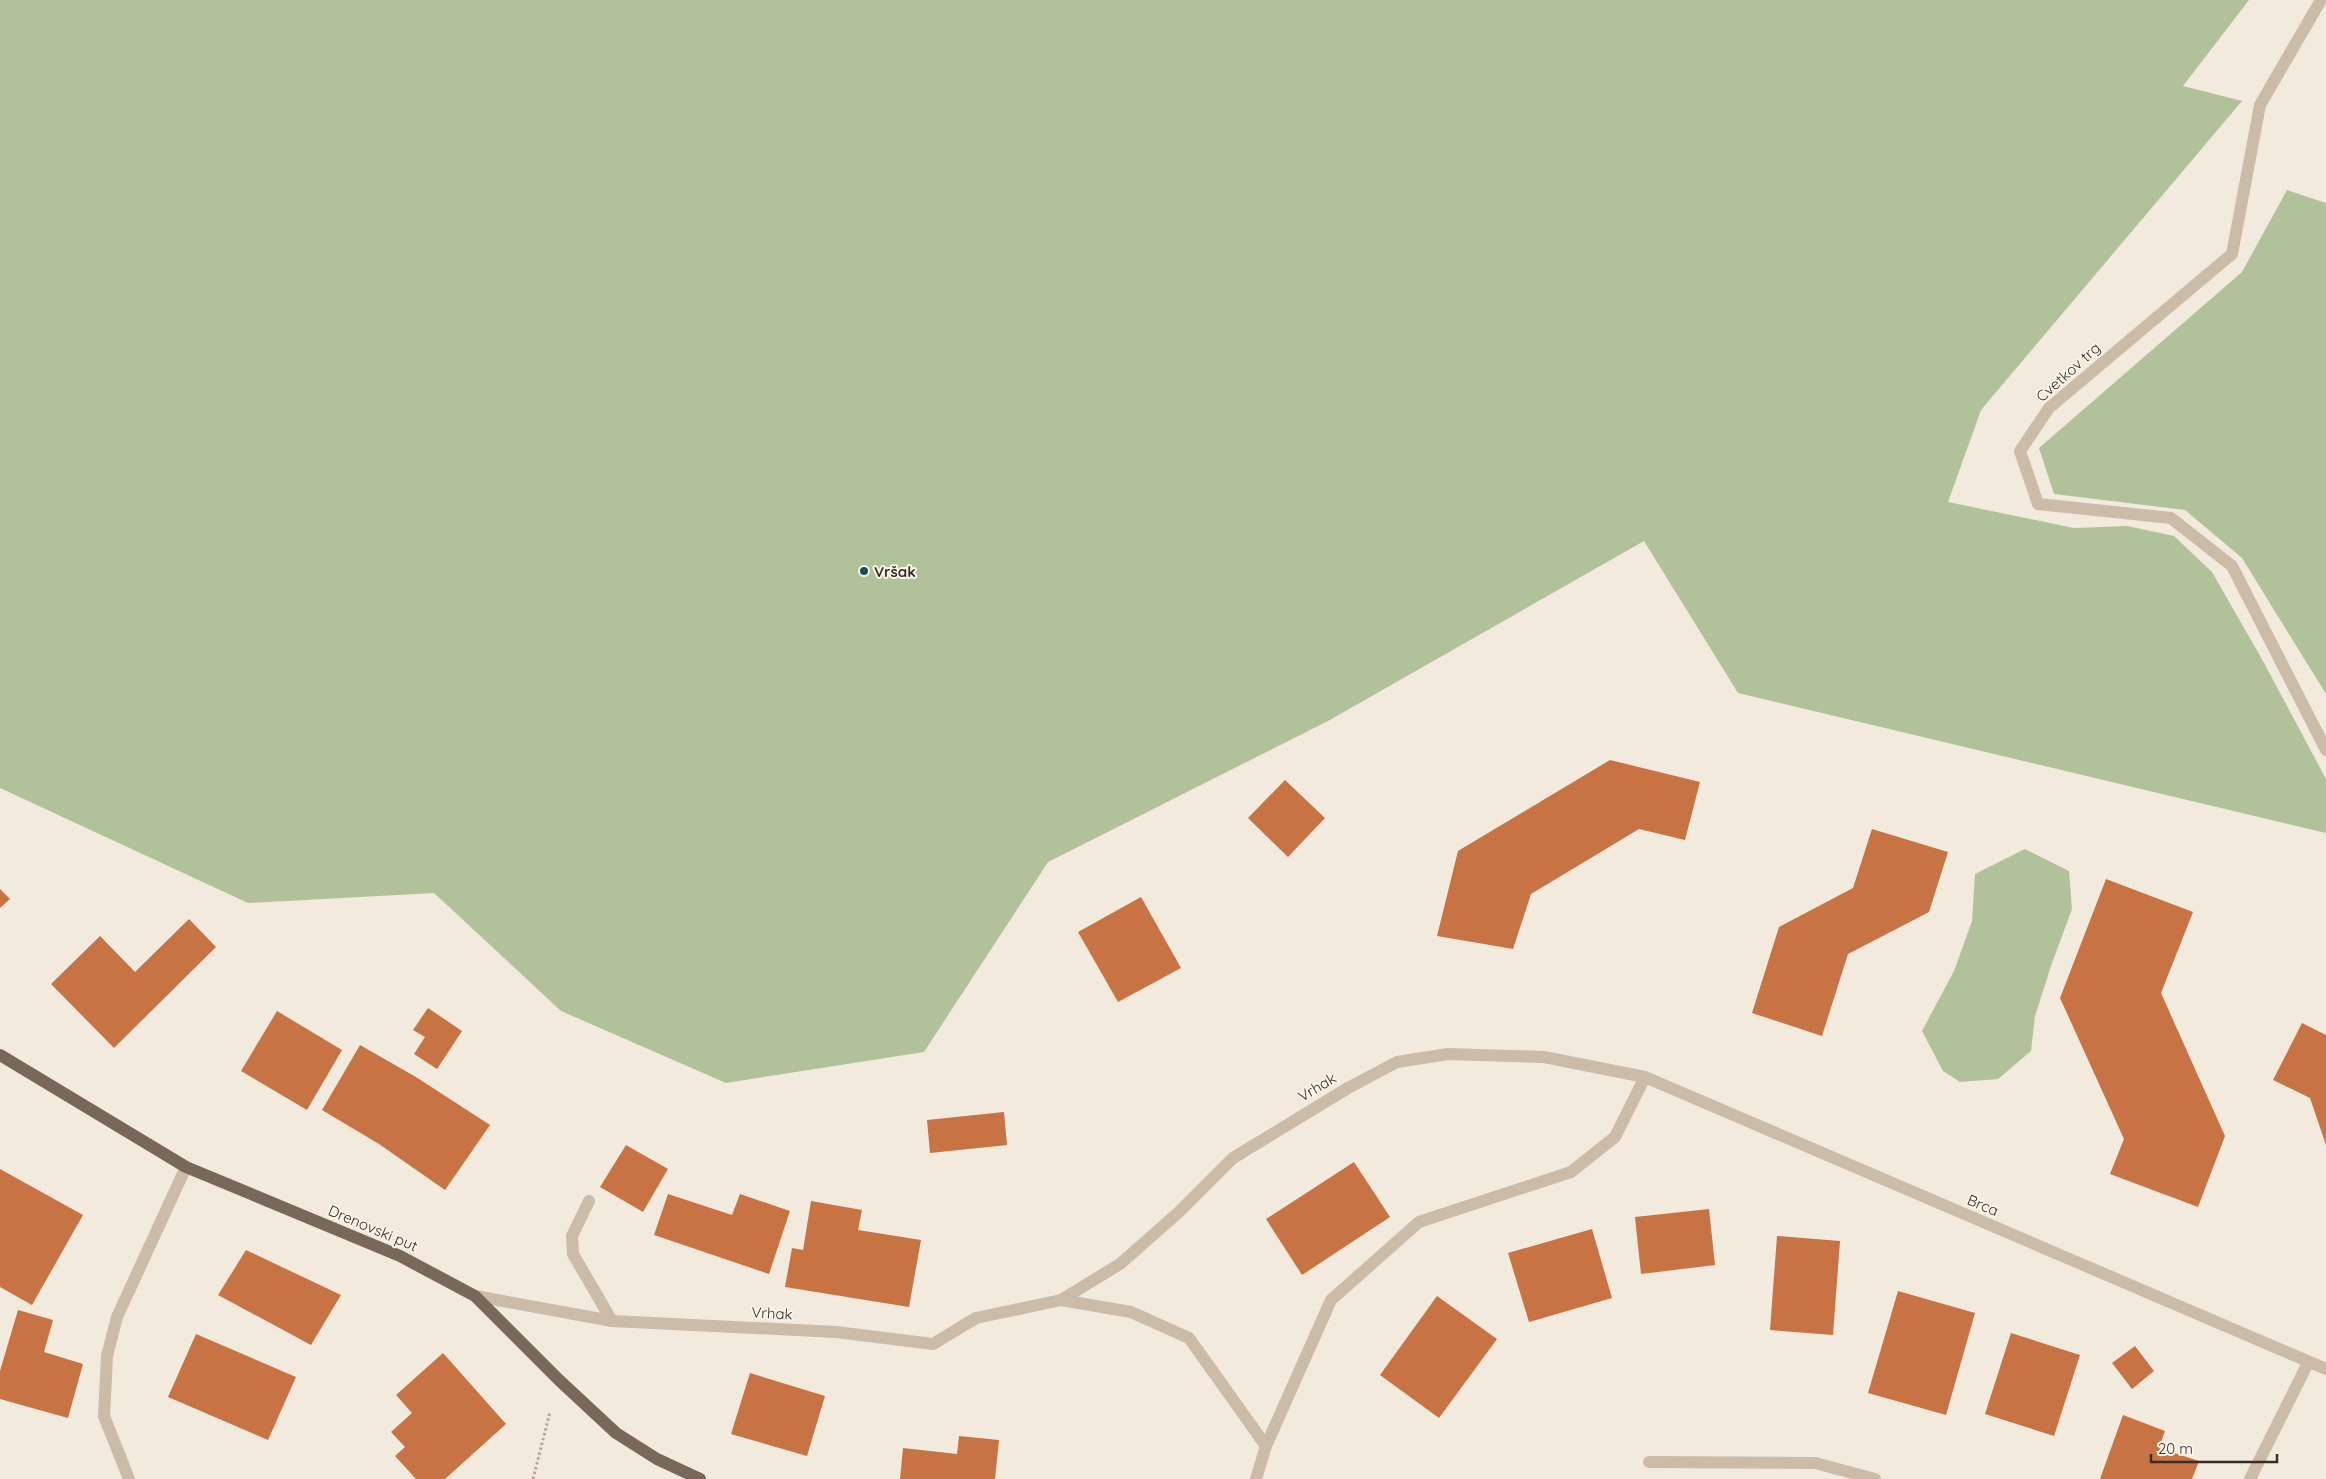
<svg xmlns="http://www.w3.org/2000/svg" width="2326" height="1479" font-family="Quicksand,sans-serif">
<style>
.green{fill:#b1c29b}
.building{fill:#c87344}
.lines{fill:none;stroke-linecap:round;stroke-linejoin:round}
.path{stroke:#b7a691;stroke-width:3;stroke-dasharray:2.5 2.5;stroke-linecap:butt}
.minor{stroke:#cbbba7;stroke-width:12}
.major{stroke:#796759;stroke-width:12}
.poi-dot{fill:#1d4f59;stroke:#faf4e8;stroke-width:2}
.labels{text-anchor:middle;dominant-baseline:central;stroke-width:4;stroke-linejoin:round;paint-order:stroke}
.street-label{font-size:15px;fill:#372e28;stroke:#faf4e8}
.poi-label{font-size:15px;font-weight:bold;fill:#372e28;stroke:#faf4e8;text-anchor:start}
</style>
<rect width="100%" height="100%" fill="#f2eadc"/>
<g class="green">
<polygon points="0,0 2249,0 2183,86 2242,101 1981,410 1948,502 2074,528 2127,526 2174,536 2212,572 2263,661 2326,779 2326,833 1738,693 1644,541 1328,721 1048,862 924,1052 726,1083 561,1011 434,893 248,903 0,788"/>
<polygon points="2287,190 2326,203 2326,694 2242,558 2185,510 2054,494 2039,448 2242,272"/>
<polygon points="2025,849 2069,871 2072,909 2052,963 2035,1016 2031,1051 1998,1079 1960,1082 1943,1071 1922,1031 1954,971 1972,921 1975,874"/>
</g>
<g class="building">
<polygon points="1610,760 1700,782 1685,840 1639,829 1531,894 1513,949 1437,936 1458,851"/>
<polygon points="1285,780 1325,818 1288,857 1248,818"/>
<polygon points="1872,829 1948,852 1929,912 1848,954 1822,1036 1752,1013 1779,927 1853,888"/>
<polygon points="2106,879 2193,912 2161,993 2225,1136 2198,1207 2110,1174 2124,1139 2060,998"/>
<polygon points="0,889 10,899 0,908"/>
<polygon points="1141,897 1181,968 1118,1002 1078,932"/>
<polygon points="189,919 216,947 114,1048 51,984 100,936 135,972"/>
<polygon points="428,1008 462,1031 437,1069 414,1054 425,1037 413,1030"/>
<polygon points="277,1011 342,1050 307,1110 241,1071"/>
<polygon points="2302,1023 2326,1035 2326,1145 2310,1098 2273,1080"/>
<polygon points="360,1045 416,1077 490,1125 445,1190 379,1144 322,1110"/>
<polygon points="1004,1112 1007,1145 930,1153 927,1120"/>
<polygon points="626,1145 668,1169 643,1212 600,1187"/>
<polygon points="1354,1162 1390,1217 1302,1275 1266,1219"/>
<polygon points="0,1169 83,1215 32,1305 0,1287"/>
<polygon points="668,1194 732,1215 740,1194 790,1211 769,1274 654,1235"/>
<polygon points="811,1201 862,1210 858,1230 921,1240 909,1307 785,1287 792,1248 803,1250"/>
<polygon points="1709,1209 1715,1265 1641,1274 1635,1217"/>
<polygon points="1592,1229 1612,1298 1529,1322 1508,1253"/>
<polygon points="1777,1236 1840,1241 1833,1335 1770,1330"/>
<polygon points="246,1250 341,1295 311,1345 218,1295"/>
<polygon points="1898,1291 1975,1313 1946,1415 1868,1393"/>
<polygon points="1437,1296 1497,1339 1439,1418 1380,1375"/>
<polygon points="18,1310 53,1320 44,1352 83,1364 68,1418 0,1399 0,1371"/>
<polygon points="2011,1333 2080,1355 2054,1436 1985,1414"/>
<polygon points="196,1334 296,1377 268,1440 168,1397"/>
<polygon points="2135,1346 2154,1371 2132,1389 2112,1363"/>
<polygon points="443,1353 506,1424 445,1479 416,1479 395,1456 405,1447 391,1432 412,1413 396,1395"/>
<polygon points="750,1373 825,1396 807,1456 731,1434"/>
<polygon points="2123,1415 2165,1431 2159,1448 2199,1461 2192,1479 2100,1479"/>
<polygon points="959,1436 999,1440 995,1479 900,1479 903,1448 957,1454"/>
</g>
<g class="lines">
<polyline class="path" points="533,1479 550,1412"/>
<g class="minor">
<polyline points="2321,0 2260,105 2232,254 2049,408 2020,451 2038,504 2171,518 2232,566 2326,750"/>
<polyline points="589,1201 572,1236 573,1254 612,1321"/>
<polyline points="475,1296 612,1321 836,1332 933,1344 976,1318 1061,1300 1120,1264 1179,1212 1233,1158 1348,1088 1397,1062 1448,1054 1544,1057 1645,1077 2326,1369"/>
<polyline points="1061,1300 1131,1312 1189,1338 1266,1446"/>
<polyline points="1649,1462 1815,1463 1875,1479"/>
<polyline points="129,1479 104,1416 107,1356 117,1317 186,1167"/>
<polyline points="1256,1479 1266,1446 1331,1300 1419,1222 1571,1172 1615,1137 1645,1077"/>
<polyline points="2250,1479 2308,1363"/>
</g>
<polyline class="major" points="0,1055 186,1167 400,1256 475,1296 559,1380 616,1433 657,1459 700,1479"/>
</g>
<circle class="poi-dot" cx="864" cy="571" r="5"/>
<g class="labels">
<g class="street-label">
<text transform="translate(2068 372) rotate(-42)">Cvetkov trg</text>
<text transform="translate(1317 1087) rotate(-31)">Vrhak</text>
<text transform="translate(1983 1205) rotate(23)">Brca</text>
<text transform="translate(373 1228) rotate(23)">Drenovski put</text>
<text transform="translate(772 1313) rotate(3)">Vrhak</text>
</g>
<g class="poi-label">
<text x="874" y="571">Vršak</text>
</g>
</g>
<path d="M2151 1454v8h126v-8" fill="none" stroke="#372e28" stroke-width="2.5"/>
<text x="2158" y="1454" font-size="15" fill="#372e28" stroke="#faf4e8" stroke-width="4" paint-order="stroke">20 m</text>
</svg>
